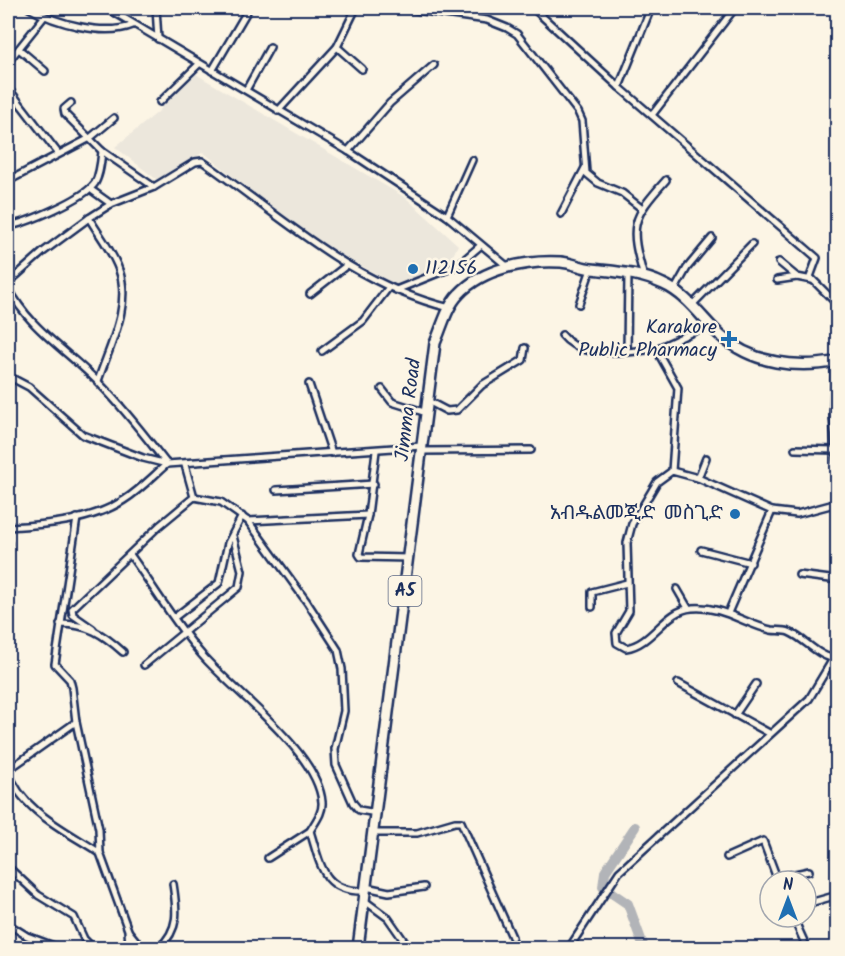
<svg xmlns="http://www.w3.org/2000/svg" width="845" height="956" font-family="Kalam,'Noto Sans Ethiopic',sans-serif">
<style>
.built{fill:#ece7dc}
.lines{fill:none;stroke-linecap:round;stroke-linejoin:round}
.river{stroke:#b2b4b8;stroke-width:10}
.minor-casing{stroke:#1b2f5e;stroke-width:10}
.trunk-casing{stroke:#1b2f5e;stroke-width:14}
.minor{stroke:#fcf5e5;stroke-width:5}
.trunk{stroke:#fcf5e5;stroke-width:9}
.poi-dot{fill:#1f6fb2;stroke:#fcf5e5;stroke-width:2}
.labels{text-anchor:middle;dominant-baseline:central;stroke-width:5;stroke-linejoin:round;paint-order:stroke}
.shield{fill:#fcf5e5;stroke:#5e6a86;stroke-width:1.5}
.shield-label{font-size:18px;font-weight:bold;fill:#1b2f5e}
.poi-label{font-size:20px;fill:#1b2f5e;stroke:#fcf5e5;text-anchor:end}
.street-label{font-size:20px;fill:#1b2f5e;stroke:#fcf5e5}
</style>
<rect width="100%" height="100%" fill="#fcf5e5"/>
<filter id="ink" filterUnits="userSpaceOnUse"><feTurbulence type="fractalNoise" baseFrequency=".0167" numOctaves="2"/><feDisplacementMap in="SourceGraphic" scale="12" xChannelSelector="R" yChannelSelector="G"/><feConvolveMatrix kernelMatrix="1 2 1 2 8 2 1 2 1" color-interpolation-filters="sRGB"/></filter>
<g filter="url(#ink)">
<polygon class="built" points="194,73 406,198 458,245 444,274 398,286 304,234 203,152 161,183 115,147 158,112"/>
<g class="lines">
<polyline class="river" points="635,827 605,872 603,887 628,904 644,948"/>
<g class="minor-casing">
<g id="minor">
<path d="M 29,8 C 55,23 104,37 133,25"/>
<polyline points="107,8 348,151 447,216 508,267"/>
<polyline points="156,8 158,39"/>
<polyline points="402,8 487,20 507,28 517,34 578,112 582,121 586,173 598,183 622,193 641,208"/>
<polyline points="533,8 619,87 817,258 810,277 838,305"/>
<polyline points="337,47 362,69"/>
<polyline points="19,49 45,71"/>
<polyline points="8,62 44,17"/>
<polyline points="212,71 249,8"/>
<polyline points="619,87 651,8"/>
<polyline points="8,88 58,153"/>
<polyline points="246,90 270,47"/>
<polyline points="160,102 199,64"/>
<polyline points="71,103 64,109 65,114 102,151 154,187"/>
<polyline points="278,111 337,47 356,8"/>
<polyline points="652,115 735,8"/>
<polyline points="348,151 390,103 434,65"/>
<polyline points="8,181 90,138 114,118"/>
<polyline points="90,189 111,204"/>
<polyline points="561,214 585,168"/>
<polyline points="447,216 472,160"/>
<path d="M 89,218 C 99,235 113,252 119,270 C 132,306 109,347 98,381"/>
<path d="M 8,226 C 27,223 84,199 95,183 C 100,174 101,162 102,151"/>
<polyline points="779,262 797,277"/>
<polyline points="628,273 627,352 656,349 710,324"/>
<path d="M 644,277 C 629,225 631,219 666,180"/>
<polyline points="777,280 797,277 812,280"/>
<path d="M 8,283 L 43,252 L 89,218 L 111,204 L 154,187 L 195,162 L 202,161 C 281,216 353,285 450,308"/>
<path d="M 8,287 C 28,328 68,351 99,383 C 124,408 145,436 167,464"/>
<polyline points="396,290 458,265 480,246"/>
<polyline points="674,291 687,268 712,238"/>
<polyline points="310,294 347,265"/>
<polyline points="579,304 591,269"/>
<polyline points="692,305 752,244"/>
<path d="M 562,335 C 578,355 604,352 627,352"/>
<polyline points="656,349 678,388 672,471"/>
<polyline points="322,351 363,321 389,287"/>
<polyline points="835,362 833,416 838,480"/>
<polyline points="8,376 29,387 83,435 143,458 167,464 422,446"/>
<polyline points="309,384 332,453"/>
<polyline points="382,389 392,402 427,413"/>
<polyline points="428,401 447,411 457,410 482,385 523,360 525,348"/>
<polyline points="795,449 834,450"/>
<polyline points="376,451 368,515 359,554 361,557 409,558"/>
<polyline points="422,451 531,450"/>
<polyline points="698,478 706,458"/>
<polyline points="276,490 374,484"/>
<polyline points="194,497 221,502 248,521 307,602 338,650 342,669 344,711 335,749 336,765 353,803 359,810 377,813"/>
<polyline points="772,511 797,514 838,503"/>
<polyline points="77,518 55,664 70,680 72,688 76,722 99,829 100,853 128,930 129,948"/>
<polyline points="248,521 368,515"/>
<path d="M 8,527 C 45,525 92,521 124,500 C 140,490 153,476 167,464"/>
<polyline points="8,543 8,550"/>
<polyline points="701,550 751,563"/>
<path d="M 131,556 C 155,589 176,625 202,655 C 234,692 318,752 322,802 C 323,813 315,822 310,831 C 321,866 323,893 366,891"/>
<polyline points="799,575 838,580"/>
<polyline points="677,589 688,608"/>
<polyline points="592,607 592,592 627,583"/>
<path d="M 728,613 L 772,511 L 698,478 L 672,471 L 657,482 L 632,524 L 627,543 L 629,611 L 616,633 L 617,643 L 626,648 C 653,644 665,610 692,608 C 722,605 744,624 771,630 C 777,631 784,630 789,632 C 806,639 818,658 838,659"/>
<polyline points="175,617 219,583 228,543 242,516"/>
<path d="M 60,624 C 88,624 103,634 123,652"/>
<polyline points="93,629 73,615 72,609 159,526 194,497 185,465"/>
<polyline points="144,665 239,587 242,571 233,536"/>
<polyline points="678,683 769,733"/>
<polyline points="735,715 756,684"/>
<polyline points="8,770 76,722"/>
<path d="M 8,771 C 21,811 67,831 100,853"/>
<polyline points="375,833 417,833 455,822 461,822 512,937"/>
<polyline points="727,857 763,841 778,881"/>
<polyline points="268,858 310,831"/>
<polyline points="8,867 38,895 74,917 84,939 93,948"/>
<polyline points="777,878 809,871"/>
<polyline points="366,887 389,892 424,887"/>
<polyline points="365,901 388,918 409,948"/>
<polyline points="806,904 838,895"/>
<polyline points="793,917 807,948"/>
<polyline points="8,924 27,936 59,948"/>
<polyline points="129,932 142,948"/>
<path d="M 159,948 C 180,929 177,910 173,884"/>
<polyline points="569,948 619,872 809,699 833,659"/>
</g>
</g>
<g class="trunk-casing">
<path id="trunk" d="M 358,948 L 435,343 C 442,327 447,306 459,294 C 483,268 527,260 561,262 C 572,263 582,268 592,269 C 617,272 640,273 663,284 C 688,295 702,319 721,336 C 753,364 797,369 838,361"/>
</g>
<use href="#minor" class="minor"/>
<use href="#trunk" class="trunk"/>
</g>
</g>
<g class="poi-dot">
<circle cx="413" cy="269" r="6"/>
<path d="M726 330h6v6h6v6h-6v6h-6v-6h-6v-6h6z"/>
<circle cx="735" cy="514" r="6"/>
</g>
<g class="labels">
<rect class="shield" x="388.5" y="576" width="33" height="30" rx="4.5"/>
<g class="shield-label">
<text x="405" y="591">A5</text>
</g>
<g class="poi-label">
<text x="425" y="269" text-anchor="start">112156</text>
<text x="717" y="328">Karakore<tspan x="717" dy="23">Public Pharmacy</tspan></text>
<text x="723" y="514">አብዱልመጂድ መስጊድ</text>
</g>
<g class="street-label">
<text transform="translate(409 410) rotate(-83)">Jimma Road</text>
</g>
</g>
<rect width="845" height="956" fill="none" stroke="#fcf5e5" stroke-width="30"/>
<rect x="15" y="15" width="815" height="926" fill="none" stroke="#1b2f5e" stroke-width="2" filter="url(#ink)"/>
<g transform="translate(788 899)"><circle r="28" fill="#fcf5e5" stroke="#a2a6af" stroke-width="1.5"/>
<path d="M0-4.5L10 22L0 15L-10 22Z" fill="#1f6fb2"/>
<text y="-9" font-size="16" font-weight="bold" text-anchor="middle" fill="#1b2f5e">N</text>
</g>
</svg>
